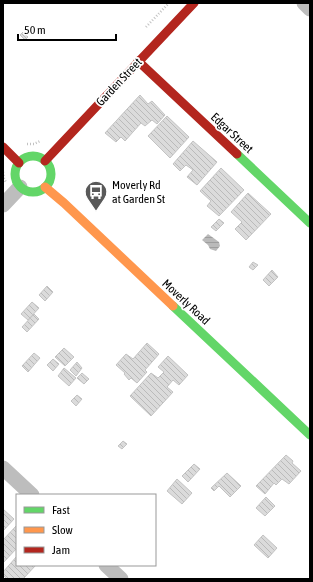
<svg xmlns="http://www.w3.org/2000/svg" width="313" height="582" font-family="'Asap Condensed',sans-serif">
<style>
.water{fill:url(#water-rules)}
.building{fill:url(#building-back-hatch);stroke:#c3c3c3}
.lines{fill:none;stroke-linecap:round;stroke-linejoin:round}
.path{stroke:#c2c2c2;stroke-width:2.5;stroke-dasharray:1 2;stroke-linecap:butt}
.street{stroke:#bdbdbd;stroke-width:15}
.fast{stroke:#63d668;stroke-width:9}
.slow{stroke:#ff974d;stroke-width:9}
.jam{stroke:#b3261e;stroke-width:9}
.labels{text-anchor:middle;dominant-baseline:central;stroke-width:3.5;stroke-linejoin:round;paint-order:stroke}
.street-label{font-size:12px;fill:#000;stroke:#fff}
.poi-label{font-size:12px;fill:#000;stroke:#fff;text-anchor:start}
</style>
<defs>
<pattern id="water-rules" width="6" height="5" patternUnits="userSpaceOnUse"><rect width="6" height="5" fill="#bababa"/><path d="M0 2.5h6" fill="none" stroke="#9e9e9e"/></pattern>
<pattern id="building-back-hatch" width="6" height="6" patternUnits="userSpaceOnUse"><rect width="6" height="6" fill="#dbdbdb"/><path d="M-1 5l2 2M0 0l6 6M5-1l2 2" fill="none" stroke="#bababa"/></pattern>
</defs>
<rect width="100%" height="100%" fill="#fff"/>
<polygon class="water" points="208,234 219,242 220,246 216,251 210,249 208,245 202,240"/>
<g class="building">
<polygon points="23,32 28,37 25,40 20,35"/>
<polygon points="140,95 148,104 152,101 165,115 157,124 152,120 145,126 141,123 125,141 121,137 116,142 105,133"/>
<polygon points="167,116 189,137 170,158 148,136"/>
<polygon points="193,141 217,162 197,185 187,177 193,170 186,165 180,171 173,164"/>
<polygon points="221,168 244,190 219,216 207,206 211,201 200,191"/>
<polygon points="248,193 271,214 246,240 235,229 242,222 231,212"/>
<polygon points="219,219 224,223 216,231 211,227"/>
<polygon points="253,262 258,265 253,270 249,267"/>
<polygon points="272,270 278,277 269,286 263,280"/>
<polygon points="47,286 53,292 45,301 39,295"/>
<polygon points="32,302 39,308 28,320 21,314"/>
<polygon points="34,314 39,319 27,332 22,327"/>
<polygon points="147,343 159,354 145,370 147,372 137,383 131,378 129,380 124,374 125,373 116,365 126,354 133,359"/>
<polygon points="64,348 74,357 65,366 55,357"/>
<polygon points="34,353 40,358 28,372 22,366"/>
<polygon points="168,356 188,375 179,385 173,380 167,387 173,392 151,416 130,396 151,373 158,378 164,372 158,367"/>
<polygon points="53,359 59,364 53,371 47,365"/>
<polygon points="77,362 82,368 76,376 70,370"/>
<polygon points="64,368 76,378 69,386 58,376"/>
<polygon points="82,373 89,379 84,384 77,378"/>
<polygon points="77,395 82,399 76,406 71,401"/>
<polygon points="123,441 127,444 122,449 118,446"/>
<polygon points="286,455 293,461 292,463 301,471 289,484 282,479 276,485 274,483 265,494 256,486"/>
<polygon points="194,464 200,469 188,482 182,476"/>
<polygon points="227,473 241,486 230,497 219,486 214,491 211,488"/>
<polygon points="177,479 192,493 182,504 167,491"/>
<polygon points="266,497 275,506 265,516 256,508"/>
<polygon points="3,509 14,519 3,531"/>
<polygon points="17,525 17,548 3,563 3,540"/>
<polygon points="263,535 277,548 268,558 254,545"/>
<polygon points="17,556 17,565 36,565 23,579 7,579 3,575 3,572"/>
</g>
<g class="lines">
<g class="path">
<polyline points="146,27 169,3"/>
<polyline points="27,144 34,144 40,141"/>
<polyline points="3,172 4,179 6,182"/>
</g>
<g class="street">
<polyline points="304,3 310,9"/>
<polyline points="3,205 20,187"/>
<polyline points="3,468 32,495"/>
<polyline points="106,565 121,579"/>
</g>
<g class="fast">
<polyline points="237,154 310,223"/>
<circle cx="33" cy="174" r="18"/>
<polyline points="173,306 310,435"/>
</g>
<polyline class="slow" points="45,187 64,203 173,306"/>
<g class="jam">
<polyline points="138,61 237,154"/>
<polyline points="3,147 19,163"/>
<polyline points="45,161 194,3"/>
</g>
</g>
<defs>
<g id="bus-pin" transform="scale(1.15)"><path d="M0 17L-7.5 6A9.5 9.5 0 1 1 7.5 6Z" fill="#595959" stroke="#fff"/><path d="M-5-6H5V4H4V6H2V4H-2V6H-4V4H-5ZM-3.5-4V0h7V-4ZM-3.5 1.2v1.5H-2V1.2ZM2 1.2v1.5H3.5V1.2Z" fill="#fff"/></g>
</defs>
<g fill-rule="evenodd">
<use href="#bus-pin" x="96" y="192"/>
</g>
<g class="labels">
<g class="street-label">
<text transform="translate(119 82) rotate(-47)">Garden Street</text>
<text transform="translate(232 133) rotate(43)">Edgar Street</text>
<text transform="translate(186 302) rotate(43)">Moverly Road</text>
</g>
<g class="poi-label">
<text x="112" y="185">Moverly Rd<tspan x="112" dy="14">at Garden St</tspan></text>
</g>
</g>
<rect width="313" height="582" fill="none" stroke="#000000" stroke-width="8"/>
<rect x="16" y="494" width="140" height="72" fill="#ffffff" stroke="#999999"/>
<rect x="24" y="507" width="20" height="6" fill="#63d668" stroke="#999999"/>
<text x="52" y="514" font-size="12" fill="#000000">Fast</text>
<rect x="24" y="527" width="20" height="6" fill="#ff974d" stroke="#999999"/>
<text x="52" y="534" font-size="12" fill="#000000">Slow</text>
<rect x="24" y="547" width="20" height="6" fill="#b3261e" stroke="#999999"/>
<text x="52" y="554" font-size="12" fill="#000000">Jam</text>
<path d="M18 34v6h98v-6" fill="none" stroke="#000000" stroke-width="2"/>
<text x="24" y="34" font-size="12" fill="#000000" stroke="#ffffff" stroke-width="3" paint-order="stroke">50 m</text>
</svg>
